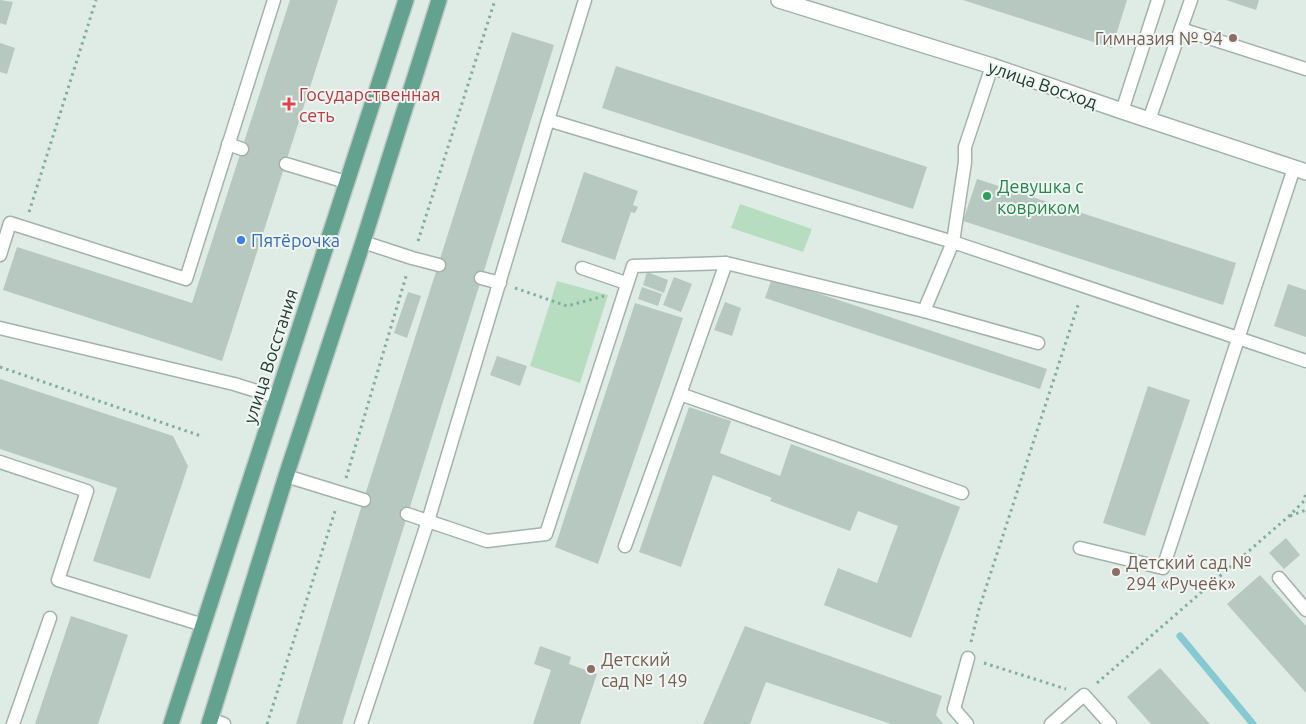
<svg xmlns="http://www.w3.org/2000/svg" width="1306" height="724" font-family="Ubuntu,sans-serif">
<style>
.green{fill:#b7ddc0}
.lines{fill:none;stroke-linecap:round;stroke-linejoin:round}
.stream{stroke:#85c9d2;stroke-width:7}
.building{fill:#b7c8c1}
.service-casing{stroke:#a2b3ac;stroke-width:15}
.tertiary-casing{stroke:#a2b3ac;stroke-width:18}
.primary-casing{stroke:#c1c8c6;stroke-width:18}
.path{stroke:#7faf9e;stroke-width:3;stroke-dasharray:2.5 4;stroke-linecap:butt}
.service{stroke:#fff;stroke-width:12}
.tertiary{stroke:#fff;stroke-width:15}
.primary{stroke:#62a28f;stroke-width:15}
.education-dot{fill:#8d6e63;stroke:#f0f7f3;stroke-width:2}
.health-dot{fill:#e0444e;stroke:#f0f7f3;stroke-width:2}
.leisure-dot{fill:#2e9e5b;stroke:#f0f7f3;stroke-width:2}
.shop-dot{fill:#3f7fe0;stroke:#f0f7f3;stroke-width:2}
.labels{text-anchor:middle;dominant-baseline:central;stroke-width:4;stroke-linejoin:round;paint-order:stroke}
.education-label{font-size:18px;fill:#785e54;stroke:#f0f7f3;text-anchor:start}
.street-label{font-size:18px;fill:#203b33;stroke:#f0f7f3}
.health-label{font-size:18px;fill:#be3a42;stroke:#f0f7f3;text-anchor:start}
.leisure-label{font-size:18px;fill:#27864d;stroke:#f0f7f3;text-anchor:start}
.shop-label{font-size:18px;fill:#366cbe;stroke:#f0f7f3;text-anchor:start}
</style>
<rect width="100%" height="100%" fill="#dfebe5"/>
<g class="green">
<polygon points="740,204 812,229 803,252 731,228"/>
<polygon points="557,281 608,295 580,383 530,366"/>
</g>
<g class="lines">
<polyline class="stream" points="1180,636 1253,724"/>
</g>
<g class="building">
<polygon points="0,0 13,2 6,25 0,23"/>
<polygon points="290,0 338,0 222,361 3,290 17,247 192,303"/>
<polygon points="963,0 1127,0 1112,48"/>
<polygon points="1226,0 1259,0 1256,10"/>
<polygon points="512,32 554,45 492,245 342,724 296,724 360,511"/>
<polygon points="0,43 15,48 7,74 0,72"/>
<polygon points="616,66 927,167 913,209 602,108"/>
<polygon points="584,172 638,191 633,205 638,207 635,213 631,212 615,260 561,242"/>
<polygon points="977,179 1236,263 1223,305 963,221"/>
<polygon points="647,272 668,280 664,293 643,285"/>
<polygon points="674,277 692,284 681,312 663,305"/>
<polygon points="772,278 1047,369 1040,389 765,298"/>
<polygon points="1288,284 1306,290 1306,337 1274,326"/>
<polygon points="642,287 662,294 658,306 638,299"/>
<polygon points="408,292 421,296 407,338 394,333"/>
<polygon points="725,302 741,308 732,336 714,330"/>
<polygon points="635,303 683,318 598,564 555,547"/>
<polygon points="497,356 527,366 520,386 490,375"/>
<polygon points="0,379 173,436 188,466 150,579 93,561 117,488 0,449"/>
<polygon points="1148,386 1190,400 1145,536 1103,523"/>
<polygon points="689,407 731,421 720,453 780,476 791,444 960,507 911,638 824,605 838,568 877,583 898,526 858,511 850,531 770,501 772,498 713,475 681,567 639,552"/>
<polygon points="1286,538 1300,555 1284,569 1269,553"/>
<polygon points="1260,575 1306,626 1306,693 1227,604"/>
<polygon points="71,616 128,635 98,724 35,724"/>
<polygon points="745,626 942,696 936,715 943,724 891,724 766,682 750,724 703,724"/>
<polygon points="540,646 571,657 569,664 597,674 580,724 533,724 551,670 534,664"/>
<polygon points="1160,668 1210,724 1151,724 1127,697"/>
</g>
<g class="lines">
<g class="service-casing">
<g id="service">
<polyline points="585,0 548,120 953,242 965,162 965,147 992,66"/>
<polyline points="1181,29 1306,69"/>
<polyline points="1122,111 1158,0"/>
<polyline points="1149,120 1191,0"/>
<polyline points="228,144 242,149"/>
<polyline points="286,164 346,182"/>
<polyline points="363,242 412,258 439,265"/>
<polyline points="0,255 10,223 186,279 274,0"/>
<polyline points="582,268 626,283"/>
<polyline points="481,278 500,283"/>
<polyline points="924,311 1038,343"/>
<polyline points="0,328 234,384 276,397"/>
<polyline points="0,462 87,491 58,580 203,625"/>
<polyline points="286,476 364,500"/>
<polyline points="962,493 680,394 726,263 924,311 953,242 1306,361"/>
<polyline points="407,514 487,541 546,534 633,266 726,263"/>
<polyline points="625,546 680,394"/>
<polyline points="1080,548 1163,568 1294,168"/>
<polyline points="1279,578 1306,610"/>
<polyline points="211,719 224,724"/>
<polyline points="13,724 50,618"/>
<polyline points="361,724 428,521 548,120"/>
<polyline points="967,724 954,709 968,658"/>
<polyline points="1051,724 1084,695 1110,724"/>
</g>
</g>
<g class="tertiary-casing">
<polyline id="tertiary" points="779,0 992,66 1122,111 1306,172"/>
</g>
<g class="primary-casing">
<g id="primary">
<polyline points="171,724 406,0"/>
<polyline points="209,724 286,476 363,242 439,0"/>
</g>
</g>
<g class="path">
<polyline points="29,212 96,0"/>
<polyline points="418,241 495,0"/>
<polyline points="515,288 567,306 604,296"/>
<polyline points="0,367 201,436"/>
<polyline points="346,478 407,273"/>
<polyline points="1290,516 1306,510"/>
<polyline points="971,642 979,609 1079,302"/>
<polyline points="984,663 1066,689"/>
<polyline points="1097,683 1289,516 1304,501 1306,492"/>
<polyline points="267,724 336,508"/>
</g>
<use href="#service" class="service"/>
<use href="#tertiary" class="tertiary"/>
<use href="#primary" class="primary"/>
</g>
<g class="education-dot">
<circle cx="1233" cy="38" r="5"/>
<circle cx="1116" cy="572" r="5"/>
<circle cx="591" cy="669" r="5"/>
</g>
<path class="health-dot" d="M286.5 96.5h5v5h5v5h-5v5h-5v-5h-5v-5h5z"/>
<circle class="leisure-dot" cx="987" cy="196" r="5"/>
<circle class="shop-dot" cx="241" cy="240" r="5"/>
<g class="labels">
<g class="education-label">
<text x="1223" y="38" text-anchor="end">Гимназия № 94</text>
<text x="1126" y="562">Детский сад №<tspan x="1126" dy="21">294 «Ручеёк»</tspan></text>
<text x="601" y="659">Детский<tspan x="601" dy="21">сад № 149</tspan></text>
</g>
<g class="street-label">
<text transform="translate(1043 84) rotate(19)">улица Восход</text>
<text transform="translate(270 356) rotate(-72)">улица Восстания</text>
</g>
<g class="health-label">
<text x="299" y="94">Государственная<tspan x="299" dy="21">сеть</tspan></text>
</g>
<g class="leisure-label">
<text x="997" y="186">Девушка с<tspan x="997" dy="21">ковриком</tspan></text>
</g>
<g class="shop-label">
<text x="251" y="240">Пятёрочка</text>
</g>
</g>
</svg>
